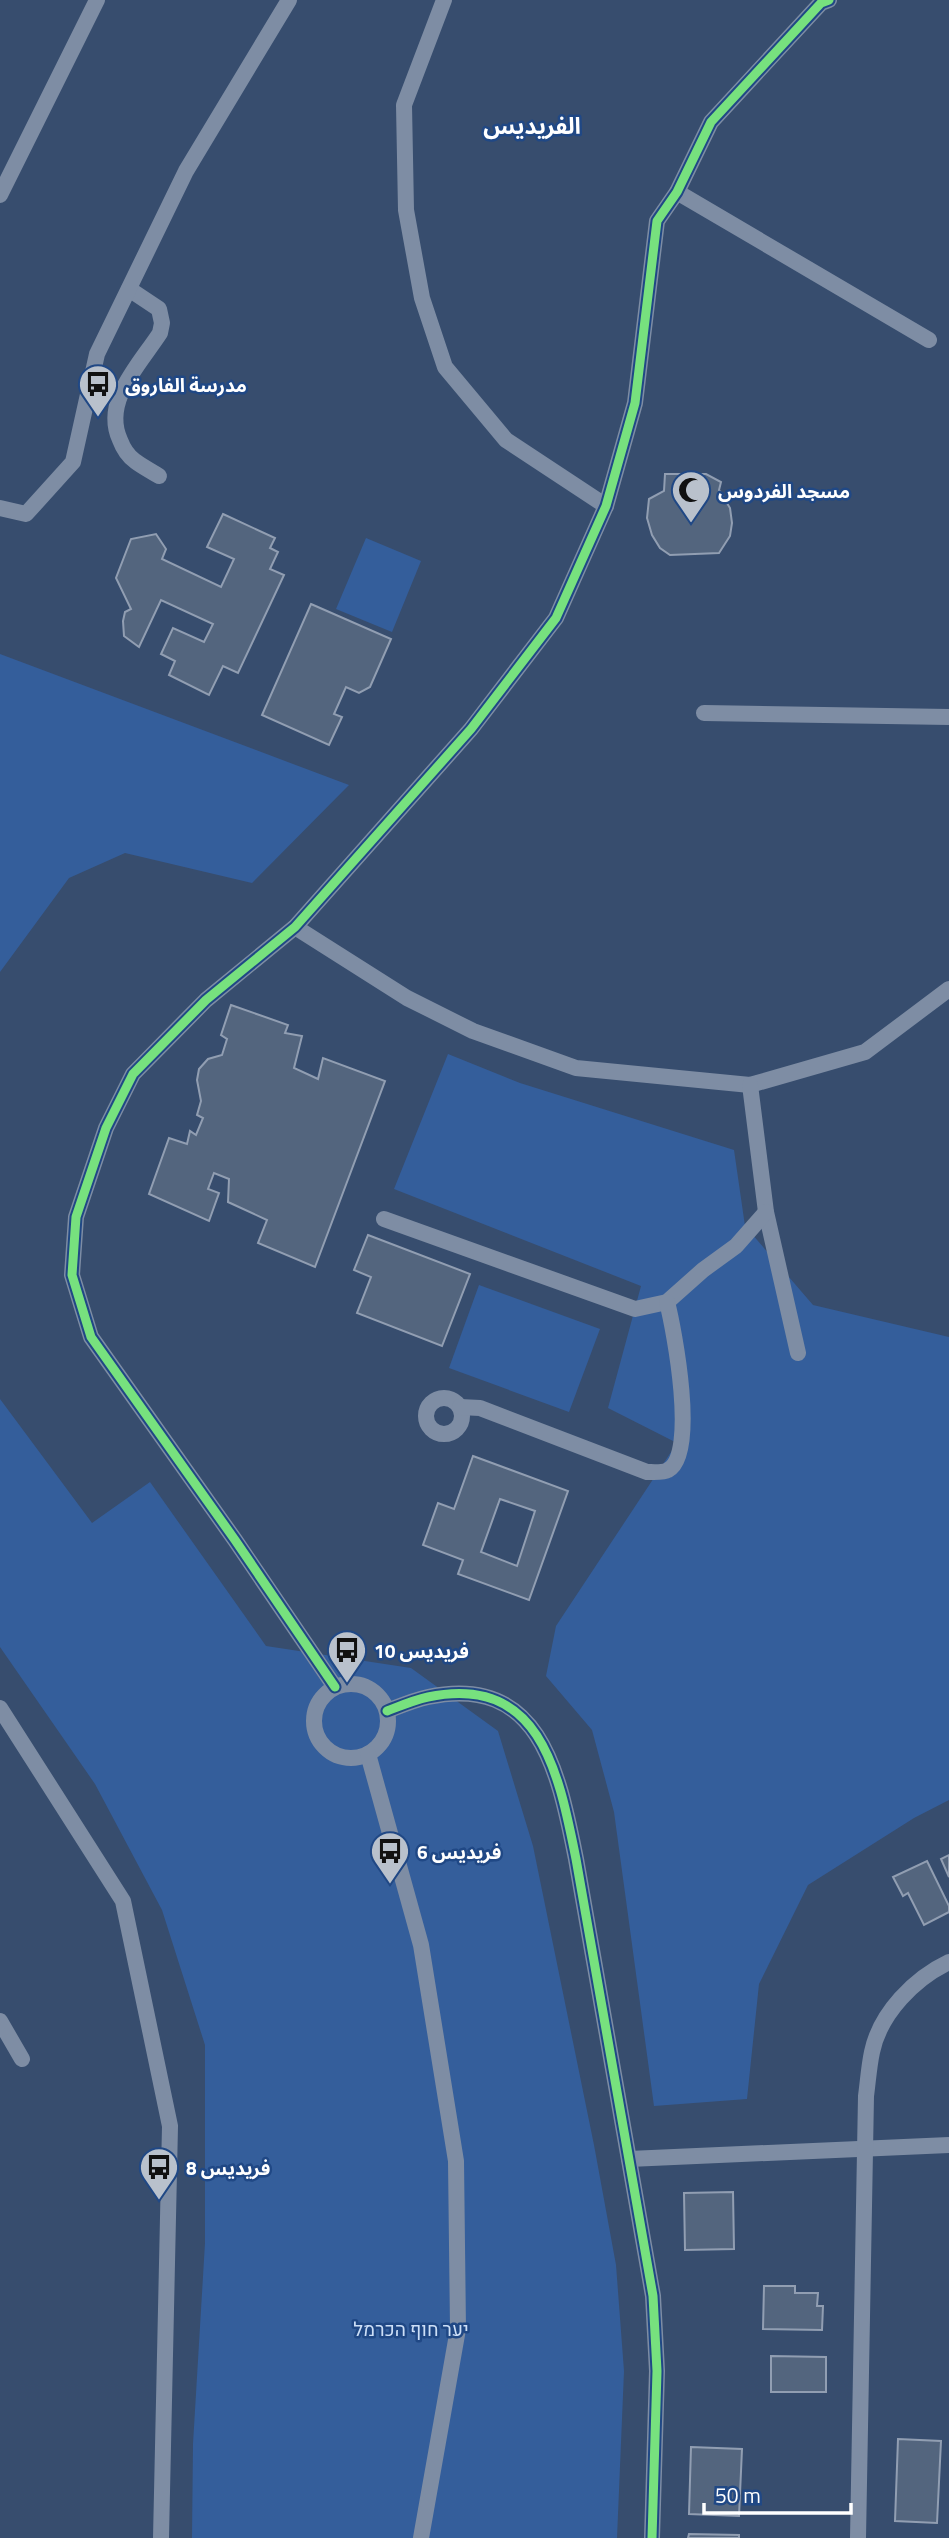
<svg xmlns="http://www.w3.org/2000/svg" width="949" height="2538" font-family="'Titillium Web','Noto Sans Arabic',Heebo,sans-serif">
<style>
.green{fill:#345e9b}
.building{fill:#53657e;stroke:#919eb2;stroke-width:2;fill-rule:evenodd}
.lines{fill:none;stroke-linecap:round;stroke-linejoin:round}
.street{stroke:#7e8da4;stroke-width:16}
.cycleway-casing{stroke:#204885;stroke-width:13}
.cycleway{stroke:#77e17e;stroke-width:9}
.labels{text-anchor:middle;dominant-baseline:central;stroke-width:5;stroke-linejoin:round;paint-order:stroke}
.poi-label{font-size:19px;font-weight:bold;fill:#fff;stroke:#204885;text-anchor:start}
.park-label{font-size:19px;fill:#cddff7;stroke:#204885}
.quarter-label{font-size:23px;font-weight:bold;fill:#fff;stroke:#204885}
</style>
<rect width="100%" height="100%" fill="#374d6e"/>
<g class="green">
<polygon points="366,538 421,561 392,632 336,609"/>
<polygon points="0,654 349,785 252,883 125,853 69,878 0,972"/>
<polygon points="448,1054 520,1083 734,1150 745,1226 813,1305 949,1337 949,1800 914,1818 808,1885 759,1984 747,2099 654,2106 614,1812 592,1730 546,1676 556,1626 677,1443 608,1408 641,1286 394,1189"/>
<polygon points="479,1285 600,1329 569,1412 449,1368"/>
<polygon points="0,1399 92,1523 150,1482 266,1646 411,1668 498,1731 533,1846 594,2145 616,2265 624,2371 617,2538 192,2538 193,2444 205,2243 205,2045 162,1910 95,1784 0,1647"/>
</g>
<g class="building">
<polygon points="665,474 706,474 721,482 719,490 730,508 732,523 730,536 719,553 670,555 660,548 652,535 647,518 649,499 664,491"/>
<polygon points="223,514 275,538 270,548 278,552 270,569 284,575 238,673 223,666 209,695 169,675 175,661 161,654 173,628 204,642 213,624 161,600 139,647 124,636 123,621 125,612 131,609 116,578 131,539 156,534 166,549 162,559 221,587 234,559 207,547"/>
<polygon points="311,604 391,639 370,687 359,693 346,687 334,714 342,717 329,745 262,715"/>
<polygon points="231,1005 288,1025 285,1033 302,1036 294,1068 318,1079 323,1058 385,1081 315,1267 258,1243 267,1220 228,1202 229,1179 214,1173 208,1189 219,1193 209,1221 149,1194 169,1138 187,1144 190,1131 196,1135 203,1118 197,1115 201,1101 197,1080 199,1069 208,1059 222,1055 227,1039 221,1035"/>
<polygon points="368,1235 470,1274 442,1346 357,1313 371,1277 354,1270"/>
<path d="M 473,1456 L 568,1491 L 529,1600 L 458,1574 L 463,1560 L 423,1545 L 438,1503 L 454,1509 ZM 500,1499 L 535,1511 L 517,1566 L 481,1552 Z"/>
<polygon points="949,1855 949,1877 941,1859"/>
<polygon points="927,1861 949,1906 949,1912 924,1925 908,1893 903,1896 893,1877"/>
<polygon points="733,2192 734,2249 685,2250 684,2193"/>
<polygon points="764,2286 795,2286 795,2293 818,2293 817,2306 823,2306 822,2330 763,2329"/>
<polygon points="771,2356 826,2357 826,2392 771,2392"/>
<polygon points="898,2439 941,2441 937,2523 895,2521"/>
<polygon points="691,2447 742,2449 739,2516 689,2514"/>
<polygon points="689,2534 739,2535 739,2538 688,2538"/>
</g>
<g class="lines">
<g class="street">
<polyline points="444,0 404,105 406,210 422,298 445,367 506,440 606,506"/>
<polyline points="677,192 929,340"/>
<polyline points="0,195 97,0"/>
<path d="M 129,289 L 159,309 L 162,323 L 160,333 C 140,364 102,401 120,440 C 123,448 128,456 135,461 C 143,467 151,471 159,476"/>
<polyline points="0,508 26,514 73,462 97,354 186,171 289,0"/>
<polyline points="704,713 949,717"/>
<polyline points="295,927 407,998 473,1031 576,1068 750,1085 865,1052 949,989"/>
<polyline points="750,1085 766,1212 798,1353"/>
<polyline points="384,1219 635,1309 667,1302 703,1270 736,1246 766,1212"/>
<circle cx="444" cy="1416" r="18"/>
<path d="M 460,1407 L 480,1408 L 647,1472 C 653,1472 663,1473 668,1470 C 698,1455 674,1329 667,1302"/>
<circle cx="351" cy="1721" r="37"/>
<polyline points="335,1687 235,1540 91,1337 72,1275 76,1217 106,1128 133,1074 206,1000 295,927 471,729 556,618 606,506 635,403 657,221 677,192 711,122 821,3 829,0"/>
<polyline points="0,1708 123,1901 170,2126 161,2538"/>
<path d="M 387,1711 C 400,1706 414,1700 428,1697 C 541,1673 559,1775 576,1859 L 653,2296 L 657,2371 L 652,2538"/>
<polyline points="368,1754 421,1945 456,2161 458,2329 421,2538"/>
<polyline points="0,2021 22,2059"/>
<polyline points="629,2159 949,2145"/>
<path d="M 858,2538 L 866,2096 C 868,2081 869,2066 872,2052 C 880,2013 915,1978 949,1962"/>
</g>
<g class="cycleway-casing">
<g id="cycleway">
<polyline points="335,1687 235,1540 91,1337 72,1275 76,1217 106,1128 133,1074 206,1000 295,927 471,729 556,618 606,506 635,403 657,221 677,192 711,122 821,3 829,0"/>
<path d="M 387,1711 C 400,1706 414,1700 428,1697 C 541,1673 559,1775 576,1859 L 653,2296 L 657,2371 L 652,2538"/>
</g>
</g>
<use href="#cycleway" class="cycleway"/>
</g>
<defs>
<g id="bus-pin" transform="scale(2.0125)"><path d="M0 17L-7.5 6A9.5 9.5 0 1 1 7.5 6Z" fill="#b9c1cc" stroke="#204885"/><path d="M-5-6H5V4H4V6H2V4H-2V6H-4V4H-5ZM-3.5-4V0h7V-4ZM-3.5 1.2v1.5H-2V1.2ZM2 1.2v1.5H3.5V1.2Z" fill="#111"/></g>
<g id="mosque-pin" transform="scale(2.0125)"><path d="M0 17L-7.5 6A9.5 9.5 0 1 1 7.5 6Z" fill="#b9c1cc" stroke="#204885"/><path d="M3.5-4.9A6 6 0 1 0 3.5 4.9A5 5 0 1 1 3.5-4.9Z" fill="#111"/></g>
</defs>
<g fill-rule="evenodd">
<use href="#bus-pin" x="98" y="384"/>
<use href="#mosque-pin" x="691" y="490"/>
<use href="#bus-pin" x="347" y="1650"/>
<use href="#bus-pin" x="390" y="1851"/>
<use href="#bus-pin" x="159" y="2167"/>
</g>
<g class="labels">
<g class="poi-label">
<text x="125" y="384">مدرسة الفاروق</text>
<text x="718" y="490">مسجد الفردوس</text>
<text x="374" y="1650">فريديس 10</text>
<text x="417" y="1851">فريديس 6</text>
<text x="186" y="2167">فريديس 8</text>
</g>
<g class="park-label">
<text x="411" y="2328">יער חוף הכרמל</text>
</g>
<g class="quarter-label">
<text x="532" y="125">الفريديس</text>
</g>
</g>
<path d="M704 2503v10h147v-10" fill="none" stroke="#ffffff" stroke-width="3.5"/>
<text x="715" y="2503" font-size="21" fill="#ffffff" stroke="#204885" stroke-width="5" paint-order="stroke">50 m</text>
</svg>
